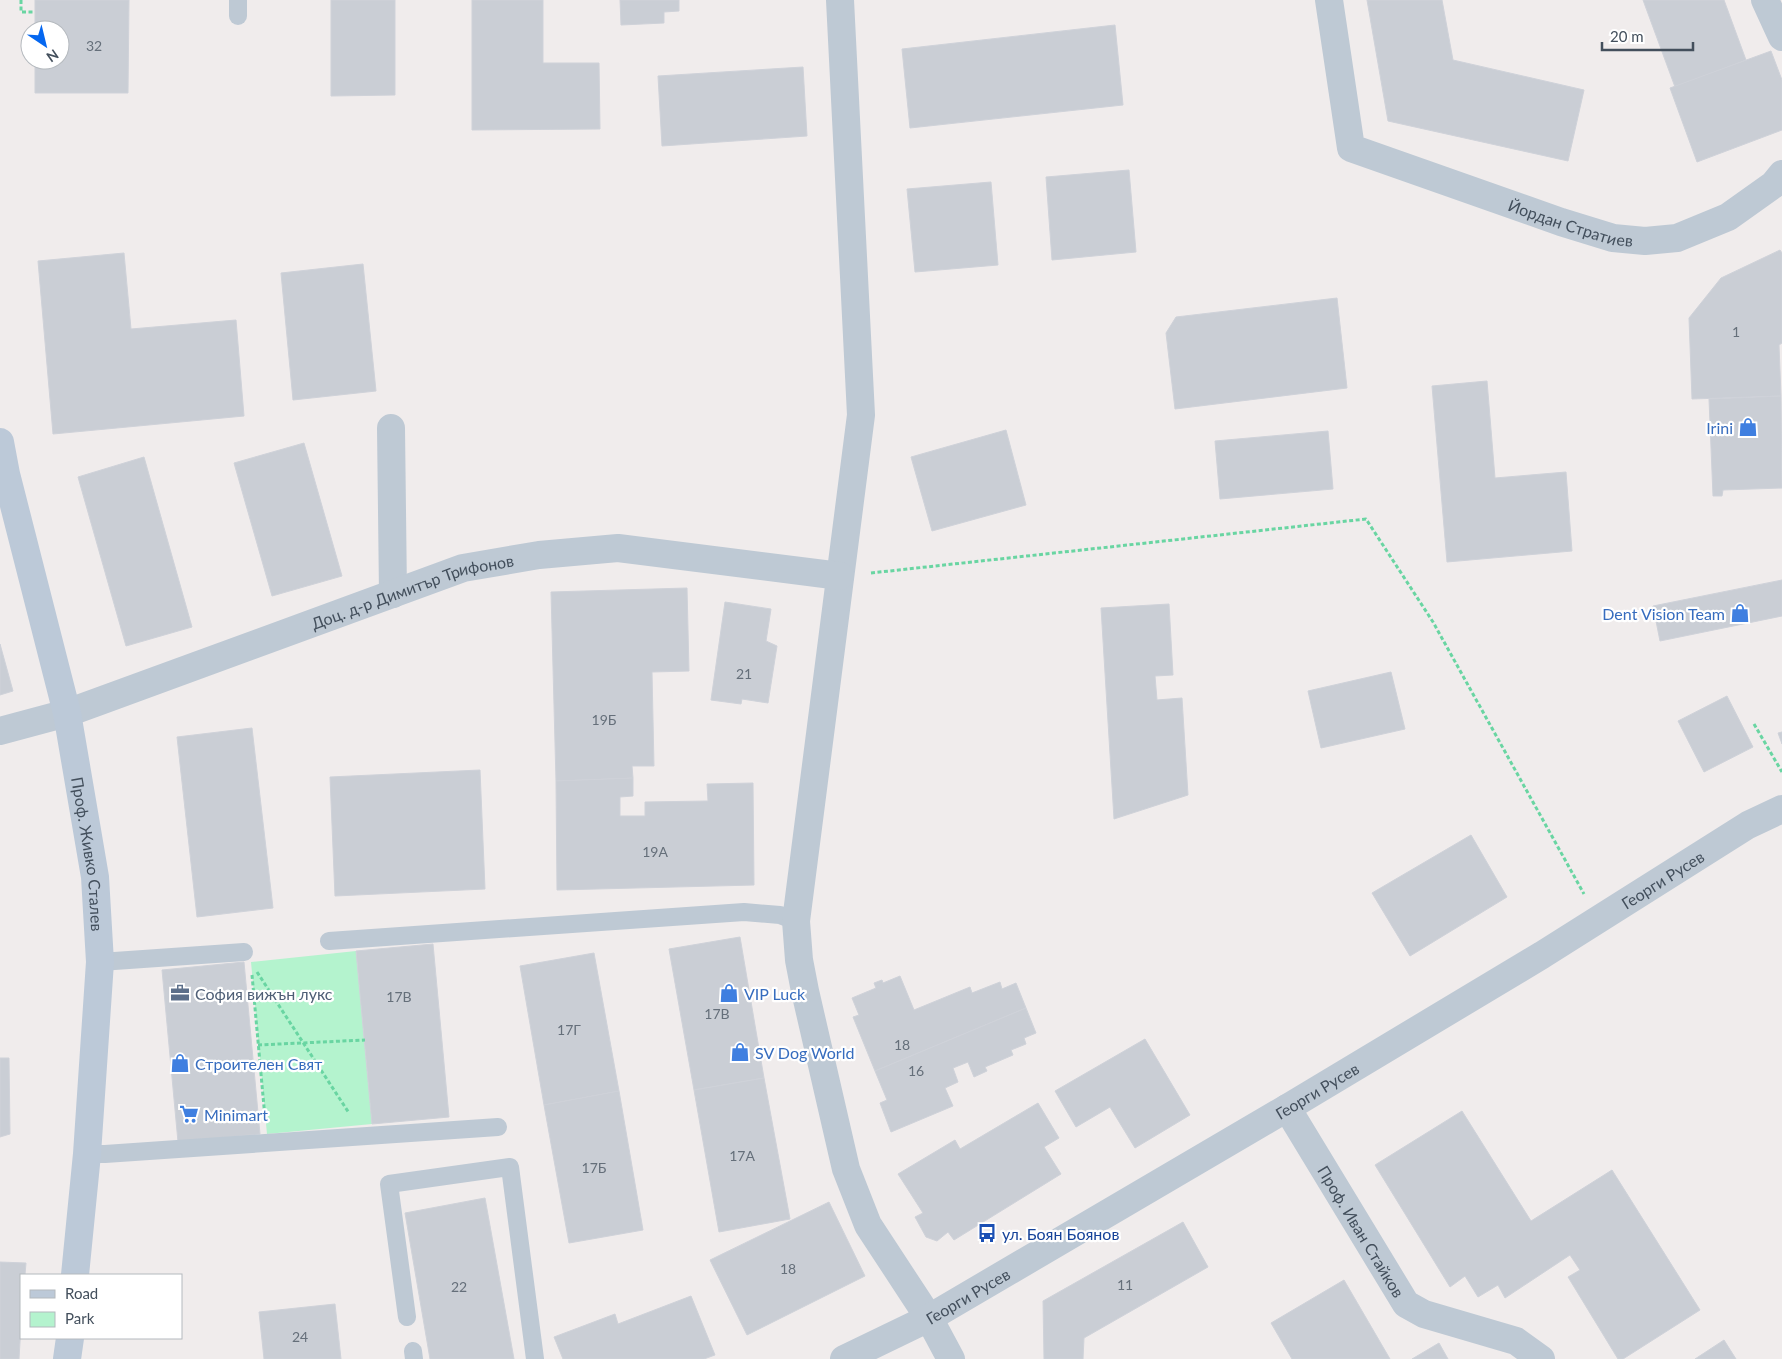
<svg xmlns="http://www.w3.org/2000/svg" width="1782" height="1359" font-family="Lato,sans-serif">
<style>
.green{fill:#b4f3ce}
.building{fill:#caced5;stroke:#cfd2d9}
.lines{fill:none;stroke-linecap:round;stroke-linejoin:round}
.path{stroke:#69d5a2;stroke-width:3;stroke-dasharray:4 2.5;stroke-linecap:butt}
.lane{stroke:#bec9d4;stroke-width:18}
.street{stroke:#bec9d4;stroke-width:28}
.secondary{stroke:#bcc9d8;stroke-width:28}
.labels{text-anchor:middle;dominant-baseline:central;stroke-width:4.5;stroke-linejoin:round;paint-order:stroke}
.number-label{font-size:14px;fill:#656f7a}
.street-label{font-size:16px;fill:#434f5c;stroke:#fff}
.shop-label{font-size:16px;fill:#366cbe;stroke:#fff;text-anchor:start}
.service-label{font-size:16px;fill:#4e5e75;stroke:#fff;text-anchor:start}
.transit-label{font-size:16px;fill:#164399;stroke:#fff;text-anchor:start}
</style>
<rect width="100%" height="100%" fill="#f0ecec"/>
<polygon class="green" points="356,951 372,1124 267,1134 251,962"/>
<g class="building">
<polygon points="35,0 129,0 128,93 35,93 35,60 60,60 60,30 35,30"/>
<polygon points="331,0 395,0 395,95 331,96"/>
<polygon points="472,0 543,0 543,63 599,63 600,129 472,130"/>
<polygon points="620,0 679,0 679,11 664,12 664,23 621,25"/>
<polygon points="1367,0 1442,0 1453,60 1584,90 1568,161 1388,121"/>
<polygon points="1643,0 1724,0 1746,60 1675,87"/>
<polygon points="1115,25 1123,105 910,128 902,49"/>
<polygon points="1771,51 1782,80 1782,130 1697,162 1670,88"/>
<polygon points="803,67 807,136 662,146 658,76"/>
<polygon points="1129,170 1136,252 1052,260 1046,177"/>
<polygon points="991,182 998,265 915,272 907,189"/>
<polygon points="1780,250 1782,253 1782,343 1779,345 1781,396 1692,399 1689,318 1721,278"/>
<polygon points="124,253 131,329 236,320 244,416 53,434 38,261"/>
<polygon points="363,264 376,391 293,400 281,273"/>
<polygon points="1337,298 1347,388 1175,409 1166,333 1176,317"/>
<polygon points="1487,381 1495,478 1566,472 1572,551 1447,562 1432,386"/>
<polygon points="1781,396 1782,488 1723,490 1722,496 1713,496 1709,399"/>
<polygon points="1006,430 1026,505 932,531 911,457"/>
<polygon points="1328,431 1333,489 1220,499 1215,441"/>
<polygon points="304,443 342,576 272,596 234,463"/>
<polygon points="144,457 192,627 126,646 78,477"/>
<polygon points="1782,580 1782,616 1660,641 1653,606"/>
<polygon points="687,588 689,671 652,672 654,766 632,766 633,778 556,781 551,592"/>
<polygon points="725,602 771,609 766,641 777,646 768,703 742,699 741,704 711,700"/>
<polygon points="1169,604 1173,675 1155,676 1157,700 1182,698 1188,795 1114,819 1101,608"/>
<polygon points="0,644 13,691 0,695"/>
<polygon points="1391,672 1405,729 1321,748 1308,691"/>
<polygon points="1727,696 1753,747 1704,772 1678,721"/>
<polygon points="252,728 273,908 197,917 177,737"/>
<polygon points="1782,732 1782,744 1778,733"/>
<polygon points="480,770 485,889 335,896 330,777"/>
<polygon points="633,778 633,796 620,797 620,816 645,816 645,802 708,801 707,784 753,783 754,885 557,890 556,781"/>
<polygon points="1471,835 1507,897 1410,956 1372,893"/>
<polygon points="740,937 764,1078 694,1090 669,949"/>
<polygon points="433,944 449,1117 372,1124 356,951"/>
<polygon points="594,953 619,1091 544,1105 520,966"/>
<polygon points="244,962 260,1134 178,1142 162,970"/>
<polygon points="900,976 914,1010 970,987 972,993 1000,982 1002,989 1016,983 1026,1008 875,1071 853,1017 859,1015 852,998 876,988 874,983 882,980 883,983"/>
<polygon points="1026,1008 1036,1033 1024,1038 1026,1044 1011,1050 1013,1055 985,1067 987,1071 974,1077 968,1062 953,1068 958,1082 945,1088 953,1106 891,1132 880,1103 887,1100 875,1071"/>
<polygon points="1145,1039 1190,1115 1135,1148 1110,1107 1076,1127 1055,1091"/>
<polygon points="0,1058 9,1058 10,1134 0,1137"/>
<polygon points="764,1078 790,1219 719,1232 694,1090"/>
<polygon points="619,1091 643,1230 569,1243 544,1105"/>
<polygon points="1038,1103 1059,1138 1044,1147 1061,1174 954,1240 948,1232 937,1241 926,1237 915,1217 923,1213 898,1174 955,1140 960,1149"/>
<polygon points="1462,1111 1531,1221 1612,1170 1700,1310 1623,1359 1618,1359 1568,1277 1580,1270 1570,1255 1505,1298 1498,1285 1478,1297 1465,1276 1450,1287 1375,1165"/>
<polygon points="485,1198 514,1359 430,1359 405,1213"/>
<polygon points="829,1202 865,1276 747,1335 710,1260"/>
<polygon points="1183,1222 1208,1267 1084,1338 1083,1359 1044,1359 1043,1301"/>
<polygon points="0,1262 26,1263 25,1275 21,1275 21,1325 19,1359 0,1359"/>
<polygon points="1344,1280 1390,1359 1292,1359 1271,1323"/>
<polygon points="691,1296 715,1355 704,1359 563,1359 554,1337 615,1314 618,1324"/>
<polygon points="335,1304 341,1359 264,1359 259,1312"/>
<polygon points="1724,1340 1736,1359 1695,1359"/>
<polygon points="1439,1343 1448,1359 1412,1359"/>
</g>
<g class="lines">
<g class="path">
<polyline points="21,0 21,12 35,12"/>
<polyline points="871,573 1366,519 1433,622 1584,894"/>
<polyline points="1754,724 1782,772"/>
<polyline points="257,972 349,1113"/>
<polyline points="252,975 265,1118"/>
<polyline points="258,1045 365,1040"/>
</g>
<g class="lane">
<polyline points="238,16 238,0"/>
<polyline points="329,941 744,912 780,915 796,921"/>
<polyline points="100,962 244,952"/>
<polyline points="87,1154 105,1154 498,1127"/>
<polyline points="407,1317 389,1184 510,1167 535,1359"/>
<polyline points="413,1351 414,1359"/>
</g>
<g class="street">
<polyline points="840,0 861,415 796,921 799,960 805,991 846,1169 868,1225 929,1318 951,1359"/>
<path id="s1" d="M 1329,0 L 1351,148 L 1561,222 L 1613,238 L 1645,241 L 1677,238 L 1728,217 L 1773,185 L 1782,174"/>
<polyline points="1765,0 1782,37"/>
<polyline points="391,428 393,594"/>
<path id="s2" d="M 0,731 L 67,713 L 100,701 L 463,568 L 539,555 L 618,548 L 840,576"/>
<path id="s3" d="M 1287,1108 L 1406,1304 L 1424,1314 L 1516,1341 L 1541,1359"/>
<path id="s4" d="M 844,1359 L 929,1318 L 1287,1108 L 1542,955 L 1748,825 L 1782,809"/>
</g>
<g class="secondary">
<path id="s5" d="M 0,442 L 6,474 L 67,713 L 95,877 L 100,962 L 87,1154 L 75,1275"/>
<polyline points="67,1359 70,1338"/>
</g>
</g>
<defs>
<g id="shop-bare" transform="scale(1.5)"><path d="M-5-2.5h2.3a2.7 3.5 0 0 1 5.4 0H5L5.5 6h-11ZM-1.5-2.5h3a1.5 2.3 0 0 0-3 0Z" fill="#3f7fe0" stroke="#fff" stroke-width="2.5" paint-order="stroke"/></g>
<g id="office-bare" transform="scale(1.5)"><path d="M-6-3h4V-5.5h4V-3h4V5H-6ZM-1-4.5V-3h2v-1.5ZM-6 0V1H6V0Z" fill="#5c6f8a" stroke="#fff" stroke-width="2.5" paint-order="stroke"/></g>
<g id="supermarket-bare" transform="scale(1.5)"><path d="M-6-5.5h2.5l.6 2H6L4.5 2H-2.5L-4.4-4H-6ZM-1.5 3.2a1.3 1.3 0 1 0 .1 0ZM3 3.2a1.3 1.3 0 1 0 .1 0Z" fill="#3f7fe0" stroke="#fff" stroke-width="2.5" paint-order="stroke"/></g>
<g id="bus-bare" transform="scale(1.5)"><path d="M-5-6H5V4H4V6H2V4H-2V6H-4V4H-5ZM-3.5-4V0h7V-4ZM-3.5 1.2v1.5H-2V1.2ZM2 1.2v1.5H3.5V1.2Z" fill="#1a4fb4" stroke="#fff" stroke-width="2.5" paint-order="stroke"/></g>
</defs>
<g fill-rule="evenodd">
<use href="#shop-bare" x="1748" y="427"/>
<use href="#shop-bare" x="1740" y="613"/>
<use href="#office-bare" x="180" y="993"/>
<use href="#shop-bare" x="729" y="993"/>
<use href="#shop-bare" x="740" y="1052"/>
<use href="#shop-bare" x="180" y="1063"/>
<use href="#supermarket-bare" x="189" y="1114"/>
<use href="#bus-bare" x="987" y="1233"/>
</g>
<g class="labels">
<g class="number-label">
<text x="94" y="45">32</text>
<text x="1736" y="331">1</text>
<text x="744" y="673">21</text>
<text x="604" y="719">19Б</text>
<text x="655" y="851">19А</text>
<text x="399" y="996">17В</text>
<text x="717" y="1013">17В</text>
<text x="569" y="1029">17Г</text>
<text x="902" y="1044">18</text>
<text x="916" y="1070">16</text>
<text x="742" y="1155">17А</text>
<text x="594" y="1167">17Б</text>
<text x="788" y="1268">18</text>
<text x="1125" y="1284">11</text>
<text x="459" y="1286">22</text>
<text x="300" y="1336">24</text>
</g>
<g class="street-label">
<text stroke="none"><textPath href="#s1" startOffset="382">Йордан Стратиев</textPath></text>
<text stroke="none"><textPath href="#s2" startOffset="436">Доц. д-р Димитър Трифонов</textPath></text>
<text stroke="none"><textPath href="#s5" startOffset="422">Проф. Живко Сталев</textPath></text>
<text stroke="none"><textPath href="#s4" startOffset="949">Георги Русев</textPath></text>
<text stroke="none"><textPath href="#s4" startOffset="544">Георги Русев</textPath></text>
<text stroke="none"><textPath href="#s3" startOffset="144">Проф. Иван Стайков</textPath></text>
<text stroke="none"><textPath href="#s4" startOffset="139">Георги Русев</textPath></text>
</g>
<g class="shop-label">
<text x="1733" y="427" text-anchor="end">Irini</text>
<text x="1725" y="613" text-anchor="end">Dent Vision Team</text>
<text x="744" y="993">VIP Luck</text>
<text x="755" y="1052">SV Dog World</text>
<text x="195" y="1063">Строителен Свят</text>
<text x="204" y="1114">Minimart</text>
</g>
<g class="service-label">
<text x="195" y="993">София вижън лукс</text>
</g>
<g class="transit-label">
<text x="1002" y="1233">ул. Боян Боянов</text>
</g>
</g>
<rect x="20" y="1274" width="162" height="65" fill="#ffffff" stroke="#b4b9be"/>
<rect x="30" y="1290" width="25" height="8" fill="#bcc9d8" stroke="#b4b9be"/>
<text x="65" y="1299" font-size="15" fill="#434f5c">Road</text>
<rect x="30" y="1312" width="25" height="15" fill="#b4f3ce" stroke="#b4b9be"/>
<text x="65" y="1324" font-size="15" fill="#434f5c">Park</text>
<g transform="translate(45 45) rotate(145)"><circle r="24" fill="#ffffff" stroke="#b4b9be"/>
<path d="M0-4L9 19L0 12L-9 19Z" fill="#0567f0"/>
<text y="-8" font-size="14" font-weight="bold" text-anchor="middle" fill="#434f5c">N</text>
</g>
<path d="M1602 42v8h91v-8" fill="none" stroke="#434f5c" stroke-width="2.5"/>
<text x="1610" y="42" font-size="15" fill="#434f5c" stroke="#ffffff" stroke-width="4" paint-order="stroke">20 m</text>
</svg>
